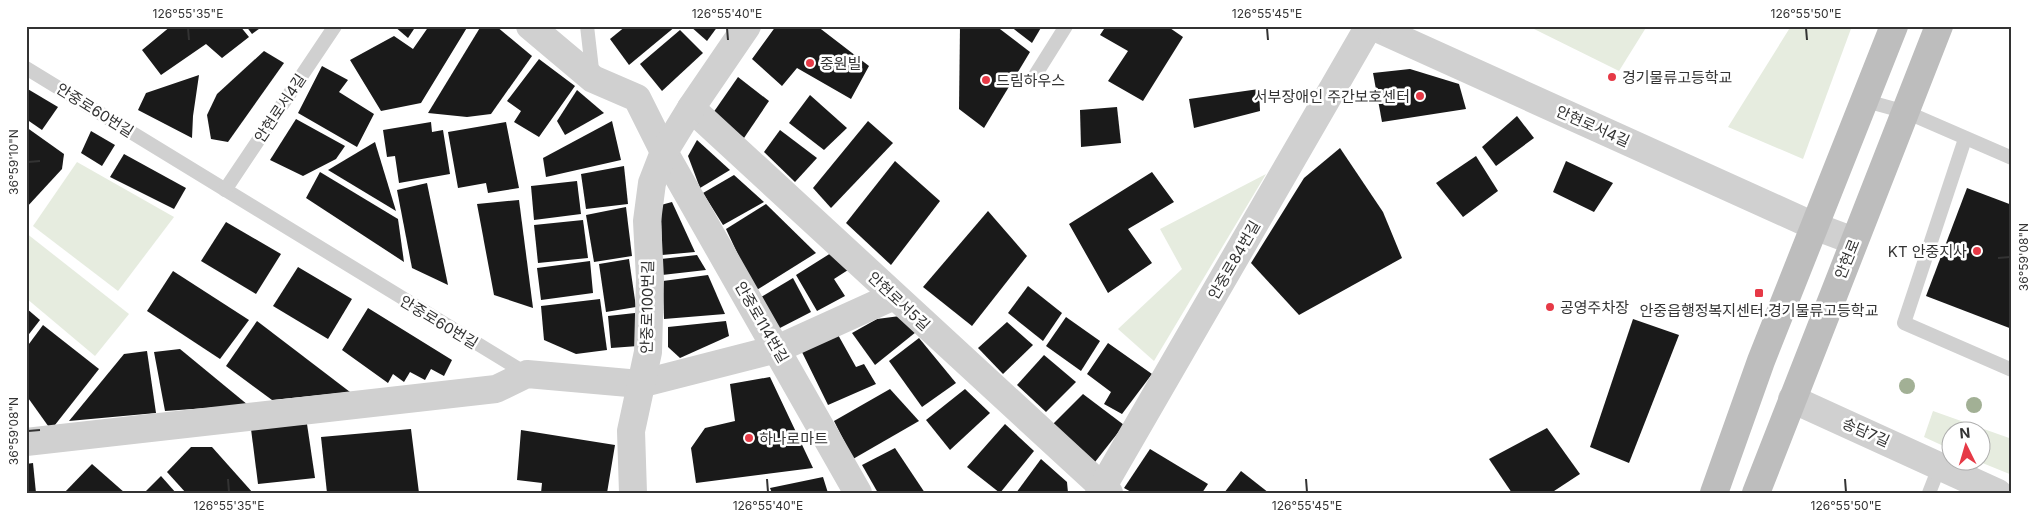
<svg xmlns="http://www.w3.org/2000/svg" width="2038" height="519" font-family="Inter,'Noto Sans KR',sans-serif">
<style>
.green{fill:#e6ecdf}
.building{fill:#1a1a1a}
.lines{fill:none;stroke-linecap:round;stroke-linejoin:round}
.service{stroke:#d0d0d0;stroke-width:14}
.minor{stroke:#d0d0d0;stroke-width:28}
.secondary{stroke:#bdbdbd;stroke-width:28}
.tree{fill:#a2b095}
.ticks{fill:none;stroke:#333;stroke-width:2}
.poi-dot{fill:#e63946;stroke:#fff;stroke-width:2}
.labels{text-anchor:middle;dominant-baseline:central;stroke-width:5;stroke-linejoin:round;paint-order:stroke}
.poi-label{font-size:15px;fill:#333;stroke:#fff;text-anchor:start}
.street-label{font-size:15px;fill:#333;stroke:#fff}
.neatline{fill:none;stroke:#333;stroke-width:2}
.ticks-label{font-size:12px;text-anchor:middle;fill:#333}
</style>
<rect width="100%" height="100%" fill="#fff"/>
<g class="green">
<polygon points="1528,26 1647,26 1619,71"/>
<polygon points="1791,26 1852,26 1803,159 1728,127"/>
<polygon points="77,162 174,217 118,291 33,226"/>
<polygon points="1266,174 1154,361 1118,329 1182,269 1160,229"/>
<polygon points="26,233 129,314 95,356 26,298"/>
<polygon points="1933,411 2012,439 2012,475 1980,462 1980,432 1950,432 1950,449 1924,437"/>
</g>
<g class="building">
<polygon points="171,26 240,26 249,37 222,58 206,44 161,75 142,50"/>
<polygon points="246,26 263,26 252,34"/>
<polygon points="394,26 416,26 408,38"/>
<polygon points="429,26 468,26 421,103 381,111 350,60 394,36 413,49"/>
<polygon points="481,26 496,26 532,56 491,114 467,117 428,113"/>
<polygon points="626,26 676,26 629,65 610,39"/>
<polygon points="690,26 718,26 707,41"/>
<polygon points="776,26 817,26 869,66 851,99 797,68 782,86 752,59"/>
<polygon points="960,26 996,26 1030,52 984,128 959,109"/>
<polygon points="1010,26 1042,26 1032,43"/>
<polygon points="1106,26 1167,26 1183,37 1143,101 1108,81 1128,51 1100,35"/>
<polygon points="680,30 703,53 662,91 640,64"/>
<polygon points="264,51 284,63 228,142 211,139 207,115 217,94"/>
<polygon points="539,59 575,86 539,137 514,122 521,111 507,101"/>
<polygon points="322,66 348,80 339,92 374,114 357,147 298,113"/>
<polygon points="1410,69 1459,84 1466,109 1382,122 1373,73"/>
<polygon points="199,75 193,116 192,138 138,110 146,93"/>
<polygon points="738,77 769,101 744,138 713,113"/>
<polygon points="26,88 58,107 42,130 26,119"/>
<polygon points="1259,89 1260,111 1194,128 1189,99"/>
<polygon points="577,90 604,113 565,135 557,121"/>
<polygon points="810,95 847,128 824,150 789,123"/>
<polygon points="1117,107 1121,143 1081,147 1080,110"/>
<polygon points="1517,116 1534,138 1496,166 1482,147"/>
<polygon points="296,119 345,146 336,159 303,176 270,160"/>
<polygon points="612,121 621,160 546,177 543,158"/>
<polygon points="868,121 893,143 831,208 813,188"/>
<polygon points="431,122 432,132 443,130 450,174 399,183 395,156 387,157 383,130"/>
<polygon points="506,122 519,188 488,193 486,183 458,188 448,132"/>
<polygon points="26,127 64,154 62,169 26,208"/>
<polygon points="780,130 817,158 795,182 764,152"/>
<polygon points="91,131 115,145 102,166 81,153"/>
<polygon points="697,140 730,170 700,188 688,156"/>
<polygon points="375,142 396,211 328,170"/>
<polygon points="1340,148 1383,212 1402,258 1299,315 1251,263 1304,178"/>
<polygon points="124,154 186,188 174,209 110,177"/>
<polygon points="1476,156 1498,191 1463,217 1436,183"/>
<polygon points="895,161 940,201 891,265 846,223"/>
<polygon points="1566,161 1613,183 1594,212 1553,192"/>
<polygon points="624,166 628,204 586,209 581,174"/>
<polygon points="320,172 398,219 404,262 306,198"/>
<polygon points="1152,172 1174,202 1128,229 1152,263 1108,293 1069,224"/>
<polygon points="734,175 764,202 723,225 703,193"/>
<polygon points="577,181 581,214 534,220 531,186"/>
<polygon points="427,183 448,285 412,268 397,190"/>
<polygon points="1967,188 2012,205 2012,329 1926,296"/>
<polygon points="519,200 533,308 494,295 477,204"/>
<polygon points="672,202 695,252 662,255 661,205"/>
<polygon points="766,204 816,253 755,291 726,229"/>
<polygon points="626,207 632,256 594,262 586,215"/>
<polygon points="988,211 1027,256 972,326 923,287"/>
<polygon points="583,220 588,258 538,263 534,225"/>
<polygon points="226,222 281,254 256,294 201,261"/>
<polygon points="831,253 848,270 834,279 845,296 817,311 796,275"/>
<polygon points="697,255 706,270 662,275 661,259"/>
<polygon points="629,259 636,307 606,312 599,264"/>
<polygon points="590,261 593,293 541,300 537,268"/>
<polygon points="298,267 352,299 328,339 273,306"/>
<polygon points="173,271 249,320 220,359 147,311"/>
<polygon points="708,275 725,314 664,319 663,281"/>
<polygon points="793,278 811,312 778,329 761,297"/>
<polygon points="1028,286 1062,313 1043,341 1008,313"/>
<polygon points="600,299 607,350 576,354 544,340 541,306"/>
<polygon points="26,308 40,320 26,338"/>
<polygon points="368,308 452,360 444,376 431,369 425,380 410,372 404,382 393,374 388,383 342,350"/>
<polygon points="635,313 638,346 611,348 608,316"/>
<polygon points="900,316 916,332 875,365 852,333 877,319"/>
<polygon points="1066,317 1100,341 1081,371 1046,346"/>
<polygon points="1633,319 1679,335 1629,463 1590,447"/>
<polygon points="257,321 350,392 272,400 226,366"/>
<polygon points="726,321 729,336 680,358 668,347 668,327"/>
<polygon points="1007,322 1033,345 1003,374 978,348"/>
<polygon points="43,325 99,369 51,430 26,395 26,348"/>
<polygon points="837,333 856,367 864,364 876,384 828,405 800,348"/>
<polygon points="919,338 956,383 922,407 889,361"/>
<polygon points="1108,343 1152,374 1122,414 1104,404 1111,392 1087,374"/>
<polygon points="180,349 248,405 165,411 154,352"/>
<polygon points="147,351 156,413 69,421 124,354"/>
<polygon points="1044,355 1076,382 1046,412 1017,385"/>
<polygon points="770,377 813,468 696,483 691,448 705,428 735,421 730,384"/>
<polygon points="890,389 919,421 853,459 834,421"/>
<polygon points="965,389 990,413 950,450 926,420"/>
<polygon points="1083,394 1124,425 1095,462 1053,424"/>
<polygon points="307,424 315,478 258,484 251,429"/>
<polygon points="1005,424 1034,451 1000,493 967,467"/>
<polygon points="1547,428 1580,474 1551,493 1512,493 1489,459"/>
<polygon points="411,429 419,493 327,493 321,437"/>
<polygon points="521,430 615,445 607,493 541,493 542,483 517,480"/>
<polygon points="191,447 212,447 253,493 186,493 167,472"/>
<polygon points="895,448 925,493 878,493 862,465"/>
<polygon points="1150,449 1208,484 1202,493 1133,493 1124,488"/>
<polygon points="1041,459 1067,482 1068,493 1016,493"/>
<polygon points="33,463 36,493 26,493 26,464"/>
<polygon points="92,464 125,493 64,493"/>
<polygon points="1241,471 1269,493 1224,493"/>
<polygon points="161,476 176,493 144,493"/>
<polygon points="823,477 828,493 772,493 770,488"/>
</g>
<g class="lines">
<g class="service">
<polyline points="587,26 593,78"/>
<polyline points="26,68 527,374"/>
<polyline points="1034,77 1066,26"/>
<polyline points="1866,101 1906,112 2012,158"/>
<polyline points="1965,139 1904,323 2012,370"/>
<polyline points="225,190 335,26"/>
<polyline points="1929,493 1940,465"/>
</g>
<g class="minor">
<polyline points="530,26 593,79 637,98 664,152 858,493"/>
<polyline points="1372,26 1814,226 1854,241"/>
<polyline points="691,108 1109,493"/>
<polyline points="1792,399 1998,493"/>
<polyline points="26,442 496,389 527,374 640,384 777,349 894,296"/>
<polyline points="633,493 631,431 648,352 650,279 647,221 652,183 664,152 691,108 747,26"/>
<polyline points="1099,493 1369,26"/>
</g>
<g class="secondary">
<polyline points="1714,493 1761,361 1894,26"/>
<polyline points="1756,493 1939,26"/>
</g>
</g>
<g class="tree">
<circle cx="1907" cy="386" r="8"/>
<circle cx="1974" cy="405" r="8"/>
</g>
<path class="ticks" d="M 188,28 L 189,40M 727,28 L 728,40M 1267,28 L 1268,40M 1806,28 L 1807,40M 28,162 L 40,161M 1998,258 L 2010,257M 28,431 L 40,430M 228,479 L 229,492M 767,479 L 768,492M 1306,479 L 1307,492M 1845,479 L 1846,492"/>
<g class="poi-dot">
<circle cx="810" cy="63" r="5"/>
<circle cx="1612" cy="77" r="5"/>
<circle cx="986" cy="80" r="5"/>
<circle cx="1420" cy="96" r="5"/>
<circle cx="1977" cy="251" r="5"/>
<rect x="1754" y="288" width="10" height="10" rx="2.5"/>
<circle cx="1550" cy="307" r="5"/>
<circle cx="749" cy="438" r="5"/>
</g>
<g class="labels">
<g class="poi-label">
<text x="820" y="63">중원빌</text>
<text x="1622" y="77">경기물류고등학교</text>
<text x="996" y="80">드림하우스</text>
<text x="1410" y="96" text-anchor="end">서부장애인 주간보호센터</text>
<text x="1967" y="251" text-anchor="end">KT 안중지사</text>
<text x="1560" y="307">공영주차장</text>
<text x="1759" y="310" text-anchor="middle">안중읍행정복지센터.경기물류고등학교</text>
<text x="759" y="438">하나로마트</text>
</g>
<g class="street-label">
<text transform="translate(280 108) rotate(-56)">안현로서4길</text>
<text transform="translate(95 110) rotate(32)">안중로60번길</text>
<text transform="translate(1593 126) rotate(24)">안현로서4길</text>
<text transform="translate(1847 259) rotate(-68)">안현로</text>
<text transform="translate(1234 260) rotate(-60)">안중로84번길</text>
<text transform="translate(899 301) rotate(43)">안현로서5길</text>
<text transform="translate(647 307) rotate(-89)">안중로100번길</text>
<text transform="translate(439 322) rotate(31)">안중로60번길</text>
<text transform="translate(762 322) rotate(60)">안중로114번길</text>
<text transform="translate(1866 432) rotate(24)">송담7길</text>
</g>
</g>
<rect width="2038" height="519" fill="none" stroke="#ffffff" stroke-width="55"/>
<g transform="translate(1966 446) rotate(355)"><circle r="24" fill="#ffffff" stroke="#adadad"/>
<path d="M0-4L9 19L0 12L-9 19Z" fill="#e63946"/>
<text y="-8" font-size="14" font-weight="bold" text-anchor="middle" fill="#333333">N</text>
</g>
<rect x="28" y="28" width="1982" height="464" class="neatline"/>
<g class="ticks-label">
<text x="188" y="18">126°55'35"E</text>
<text x="727" y="18">126°55'40"E</text>
<text x="1267" y="18">126°55'45"E</text>
<text x="1806" y="18">126°55'50"E</text>
<text transform="translate(14 162) rotate(-90)" y="4">36°59'10"N</text>
<text transform="translate(2024 257) rotate(-90)" y="4">36°59'08"N</text>
<text transform="translate(14 431) rotate(-90)" y="4">36°59'08"N</text>
<text x="229" y="510">126°55'35"E</text>
<text x="768" y="510">126°55'40"E</text>
<text x="1307" y="510">126°55'45"E</text>
<text x="1846" y="510">126°55'50"E</text>
</g>
</svg>
